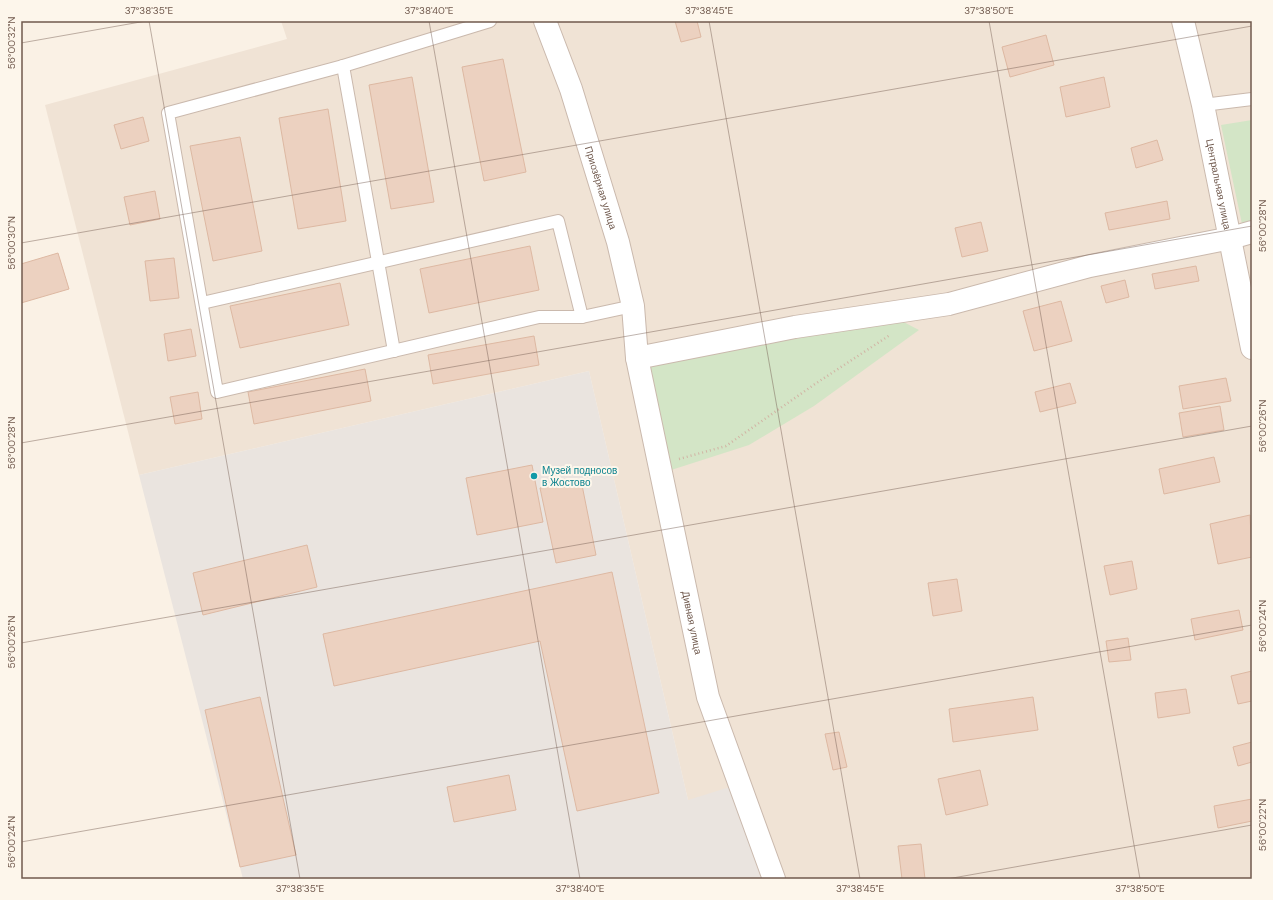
<svg xmlns="http://www.w3.org/2000/svg" width="1273" height="900" font-family="'DM Sans',sans-serif">
<style>
.residential{fill:#f0e3d5}
.industrial{fill:#eae4df}
.green{fill:#d3e5c6}
.building{fill:#ecd1c0;stroke:#ddb8a2}
.lines{fill:none;stroke-linecap:round;stroke-linejoin:round}
.service-casing{stroke:#cab9ad;stroke-width:14}
.minor-casing{stroke:#cab9ad;stroke-width:24}
.tertiary-casing{stroke:#cab9ad;stroke-width:24}
.path{stroke:#d1b4a4;stroke-width:2.5;stroke-dasharray:1 3;stroke-linecap:butt}
.service{stroke:#fff;stroke-width:12}
.minor{stroke:#fff;stroke-width:22}
.tertiary{stroke:#fff;stroke-width:22}
.ticks{fill:none;stroke:#70594d;stroke-width:1;stroke-opacity:0.45}
.culture-dot{fill:#0f9aa8;stroke:#fdf6eb;stroke-width:1.5}
.labels{text-anchor:middle;dominant-baseline:central;stroke-width:4;stroke-linejoin:round;paint-order:stroke}
.street-label{font-size:10px;fill:#70594d;stroke:#fdf6eb}
.culture-label{font-size:10px;fill:#0d838f;stroke:#fdf6eb;text-anchor:start}
.neatline{fill:none;stroke:#70594d;stroke-width:1.5}
.ticks-label{font-size:10px;text-anchor:middle;fill:#70594d}
</style>
<rect width="100%" height="100%" fill="#faf1e5"/>
<polygon class="residential" points="281,21 1252,21 1252,879 764,879 688,800 589,371 139,475 45,105 287,39"/>
<polygon class="industrial" points="589,371 688,800 733,786 764,879 243,879 139,475"/>
<g class="green">
<polygon points="1252,120 1252,221 1242,224 1221,125"/>
<polygon points="892,316 919,330 814,406 749,445 665,472 645,364"/>
</g>
<g class="building">
<polygon points="675,21 697,21 701,37 681,42"/>
<polygon points="1046,35 1054,65 1010,77 1002,47"/>
<polygon points="503,59 526,172 484,181 462,67"/>
<polygon points="412,77 434,202 391,209 369,85"/>
<polygon points="1104,77 1110,107 1066,117 1060,87"/>
<polygon points="328,109 346,221 298,229 279,118"/>
<polygon points="143,117 149,141 121,149 114,125"/>
<polygon points="240,137 262,251 213,261 190,146"/>
<polygon points="1157,140 1163,160 1136,168 1131,148"/>
<polygon points="155,191 160,219 130,225 124,197"/>
<polygon points="1167,201 1170,219 1109,230 1105,213"/>
<polygon points="981,222 988,251 962,257 955,228"/>
<polygon points="530,246 539,290 429,313 420,269"/>
<polygon points="58,253 69,289 21,303 21,264"/>
<polygon points="174,258 179,298 150,301 145,261"/>
<polygon points="1196,266 1199,281 1155,289 1152,274"/>
<polygon points="1125,280 1129,297 1106,303 1101,286"/>
<polygon points="340,283 349,325 240,348 230,306"/>
<polygon points="1061,301 1072,341 1034,351 1023,311"/>
<polygon points="191,329 196,356 168,361 164,334"/>
<polygon points="534,336 539,365 433,384 428,355"/>
<polygon points="365,369 371,401 254,424 248,392"/>
<polygon points="1226,378 1231,401 1183,409 1179,386"/>
<polygon points="1070,383 1076,403 1040,412 1035,392"/>
<polygon points="198,392 202,419 175,424 170,397"/>
<polygon points="1220,406 1224,430 1183,437 1179,413"/>
<polygon points="1214,457 1220,482 1164,494 1159,469"/>
<polygon points="532,465 543,522 477,535 466,478"/>
<polygon points="581,480 596,555 556,563 540,488"/>
<polygon points="1250,515 1252,557 1218,564 1210,524"/>
<polygon points="307,545 317,587 203,615 193,573"/>
<polygon points="1132,561 1137,589 1110,595 1104,566"/>
<polygon points="612,572 659,793 577,811 540,641 334,686 323,634"/>
<polygon points="957,579 962,611 933,616 928,583"/>
<polygon points="1239,610 1243,630 1195,640 1191,619"/>
<polygon points="1128,638 1131,660 1109,662 1106,641"/>
<polygon points="1252,671 1252,701 1238,704 1231,676"/>
<polygon points="1186,689 1190,713 1158,718 1155,693"/>
<polygon points="260,697 296,855 240,867 205,710"/>
<polygon points="1033,697 1038,730 953,742 949,709"/>
<polygon points="839,732 847,767 833,770 825,734"/>
<polygon points="1252,742 1252,762 1238,766 1233,747"/>
<polygon points="980,770 988,805 946,815 938,779"/>
<polygon points="509,775 516,810 454,822 447,787"/>
<polygon points="1252,799 1252,821 1218,828 1214,806"/>
<polygon points="921,844 925,879 902,879 898,846"/>
</g>
<g class="lines">
<g class="service-casing">
<g id="service">
<polyline points="490,21 343,66 168,113 217,392 539,317 582,317 633,306"/>
<polyline points="343,66 394,351"/>
<polyline points="1203,105 1252,99"/>
<polyline points="202,303 558,221 582,317"/>
</g>
</g>
<g class="minor-casing">
<g id="minor">
<path id="s1" d="M 545,21 L 571,89 L 618,242 L 633,306 L 637,358 L 708,697 L 774,879"/>
<polyline points="637,358 795,327 949,304 1090,266 1231,238 1252,232"/>
</g>
</g>
<g class="tertiary-casing">
<g id="tertiary">
<path id="s2" d="M 1183,21 L 1203,105 L 1252,348"/>
</g>
</g>
<polyline class="path" points="679,459 726,446 815,384 890,335"/>
<use href="#service" class="service"/>
<use href="#minor" class="minor"/>
<use href="#tertiary" class="tertiary"/>
</g>
<path class="ticks" d="M 149,21 L 300,879M 429,21 L 580,879M 709,21 L 860,879M 989,21 L 1140,879M 21,43 L 146,21M 21,243 L 1252,26M 21,443 L 1252,226M 21,643 L 1252,426M 21,842 L 1252,625M 947,879 L 1252,825"/>
<circle class="culture-dot" cx="534" cy="476" r="4"/>
<g class="labels">
<g class="street-label">
<text stroke="none"><textPath href="#s2" startOffset="167">Центральная улица</textPath></text>
<text stroke="none"><textPath href="#s1" startOffset="176">Приозёрная улица</textPath></text>
<text stroke="none"><textPath href="#s1" startOffset="621">Дивная улица</textPath></text>
</g>
<g class="culture-label">
<text x="542" y="470">Музей подносов<tspan x="542" dy="12">в Жостово</tspan></text>
</g>
</g>
<rect width="1273" height="900" fill="none" stroke="#fdf6eb" stroke-width="44"/>
<rect x="22" y="22" width="1229" height="856" class="neatline"/>
<g class="ticks-label">
<text x="149" y="14">37°38'35"E</text>
<text x="429" y="14">37°38'40"E</text>
<text x="709" y="14">37°38'45"E</text>
<text x="989" y="14">37°38'50"E</text>
<text transform="translate(11 43) rotate(-90)" y="4">56°00'32"N</text>
<text transform="translate(1262 226) rotate(-90)" y="4">56°00'28"N</text>
<text transform="translate(11 243) rotate(-90)" y="4">56°00'30"N</text>
<text transform="translate(1262 426) rotate(-90)" y="4">56°00'26"N</text>
<text transform="translate(11 443) rotate(-90)" y="4">56°00'28"N</text>
<text transform="translate(1262 626) rotate(-90)" y="4">56°00'24"N</text>
<text transform="translate(11 642) rotate(-90)" y="4">56°00'26"N</text>
<text transform="translate(1262 825) rotate(-90)" y="4">56°00'22"N</text>
<text transform="translate(11 842) rotate(-90)" y="4">56°00'24"N</text>
<text x="300" y="892">37°38'35"E</text>
<text x="580" y="892">37°38'40"E</text>
<text x="860" y="892">37°38'45"E</text>
<text x="1140" y="892">37°38'50"E</text>
</g>
</svg>
